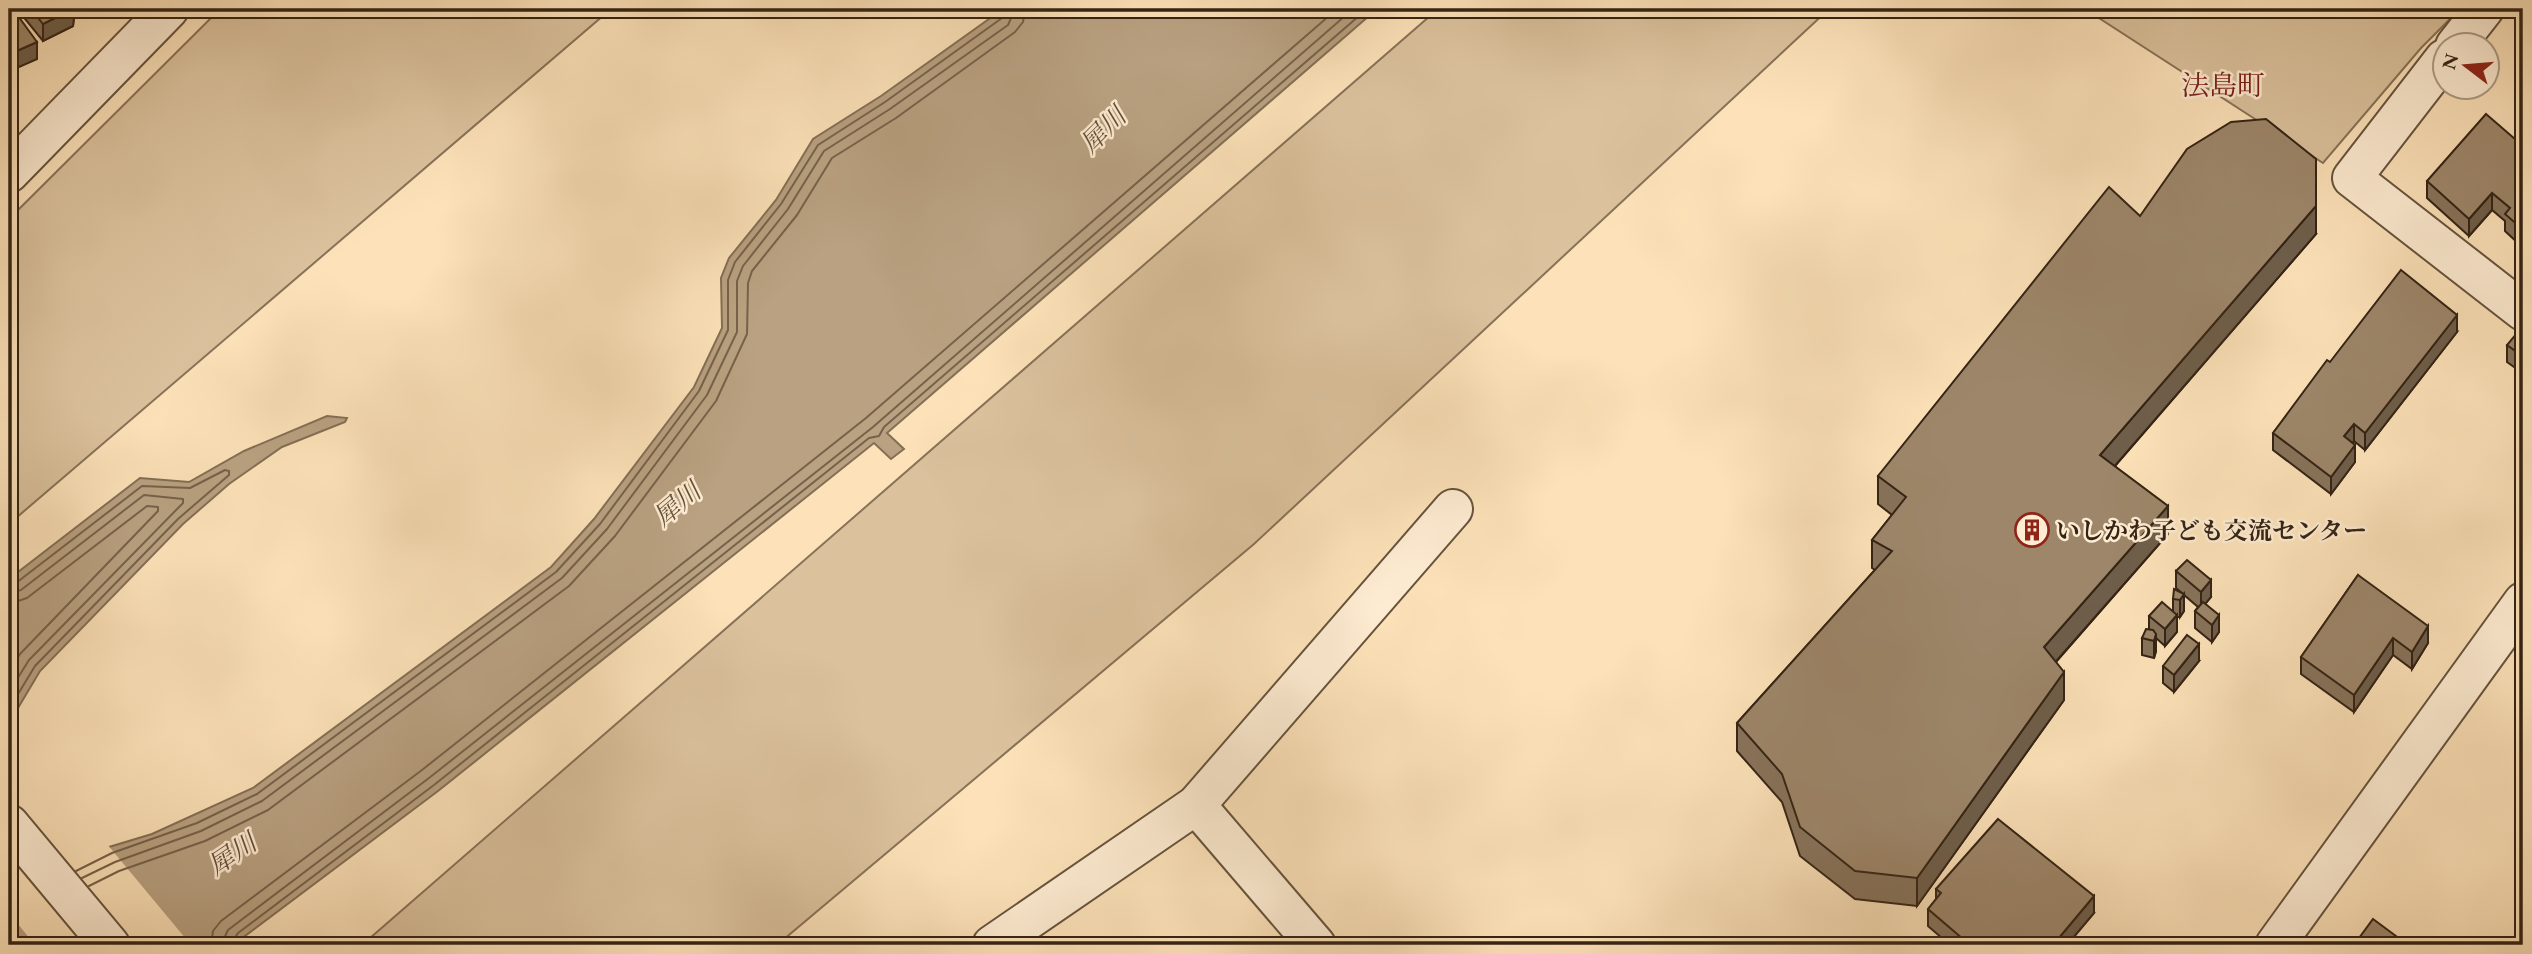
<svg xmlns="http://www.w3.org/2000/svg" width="2532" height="954" font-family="'EB Garamond','Noto Serif JP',serif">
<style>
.green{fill:#dbc29d;stroke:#887258;stroke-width:2}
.water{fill:#b9a181;stroke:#846f55;stroke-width:2}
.pier{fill:#fde2b9}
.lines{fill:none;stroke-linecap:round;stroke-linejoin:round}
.shore{stroke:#76624a;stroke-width:2}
.minor-casing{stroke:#66533d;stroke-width:42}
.minor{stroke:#feecd2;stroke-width:38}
.wall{fill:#87735b;stroke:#342314;stroke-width:2}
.shaded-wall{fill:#6e5e4a;stroke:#342314;stroke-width:2}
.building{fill:#9d866a;stroke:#342314;stroke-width:2}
.labels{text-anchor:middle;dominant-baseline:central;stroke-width:5;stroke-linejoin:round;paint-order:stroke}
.poi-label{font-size:24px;font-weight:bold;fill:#342314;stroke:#feecd2;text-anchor:start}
.water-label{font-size:26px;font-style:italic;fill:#634f3a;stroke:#feecd2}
.quarter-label{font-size:28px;fill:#7a1f14;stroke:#feecd2}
</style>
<rect width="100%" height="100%" fill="#fde2b9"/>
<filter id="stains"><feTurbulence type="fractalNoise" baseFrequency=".00286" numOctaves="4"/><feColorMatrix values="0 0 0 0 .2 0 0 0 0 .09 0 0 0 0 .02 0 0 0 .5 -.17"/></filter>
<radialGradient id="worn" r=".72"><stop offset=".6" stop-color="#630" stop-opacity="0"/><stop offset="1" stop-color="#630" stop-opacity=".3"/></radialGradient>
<g class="green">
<polygon points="220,9 611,9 9,524 9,219"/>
<polygon points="1438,9 1829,9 1254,544 777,945 362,945"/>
<polygon points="2085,9 2460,9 2421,48 2323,163"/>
</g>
<g class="water">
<polygon points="1003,9 1377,9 887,433 904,449 891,459 874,443 438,791 233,945 9,945 9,897 109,847 152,834 253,788 551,567 594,519 694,387 722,328 721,278 729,258 776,200 813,139 881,96"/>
<polygon points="327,416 347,418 345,422 282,447 229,484 183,524 40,671 9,723 9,579 140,478 189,482 244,451"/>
</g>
<polygon class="pier" points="107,844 191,945 35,945 9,913 9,893"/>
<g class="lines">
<g class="shore">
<polyline points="9,584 16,583 142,486 190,488 225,470 229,471 229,475 178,519 35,666 9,709"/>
<polyline points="9,593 21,590 144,495 183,499 183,503 29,660 9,692"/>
<polyline points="9,604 27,598 147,506 158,507 158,511 20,654 9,672"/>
<polyline points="76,871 112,853 197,823 257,794 556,572 600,524 699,391 728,330 728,280 735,262 781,204 818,145 885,102 1002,18 1006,9"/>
<polyline points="82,878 115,862 201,831 262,801 562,578 607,529 707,395 737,332 737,281 743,266 788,209 824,151 890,109 1008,25 1015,9"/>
<polyline points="89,886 119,871 205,841 268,810 569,586 615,536 716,401 747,334 748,283 752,271 797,215 832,158 896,118 1015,32 1023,22 1025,9"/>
<polyline points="211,945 213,931 221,921 422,770 866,418 1337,9"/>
<polyline points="221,945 228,930 429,778 873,427 1353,9"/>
<polyline points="230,945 238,933 434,785 869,438 879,436 884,427 1367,9"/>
</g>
<g class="minor-casing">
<g id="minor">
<polyline points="2455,46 2484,9"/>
<polyline points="2444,59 2352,178 2523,311"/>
<polyline points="9,173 169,9"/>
<polyline points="1196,805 1316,945"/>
<polyline points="9,824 110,945"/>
<polyline points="992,945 1196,805 1453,509"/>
<polyline points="2275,945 2523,602"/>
</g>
</g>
<use href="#minor" class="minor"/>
</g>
<g class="wall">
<polygon points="17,9 75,9 73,26 43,41"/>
<polygon points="2523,146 2523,243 2521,246 2505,231 2505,221 2492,210 2469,236 2427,198 2427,181"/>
<polygon points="2140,216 2316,234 2115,466 2168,534 2056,662 2064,700 1917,906 1855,899 1800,856 1782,802 1737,751 1737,723 1875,570 1872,568 1872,540 1892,515 1878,504 1878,476"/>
<polygon points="2457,332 2365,450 2354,441 2353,443 2355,462 2331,494 2273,450 2273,433 2330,362"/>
<polygon points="2523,337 2521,372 2507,362 2507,345"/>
<polygon points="2176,571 2211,597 2205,604 2219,632 2212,642 2195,628 2195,611 2198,607 2184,595 2184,611 2180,617 2177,617 2177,632 2165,646 2156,638 2156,651 2154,658 2142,655 2142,638 2149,630 2149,616 2173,611 2173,599 2183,594 2176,588"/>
<polygon points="2358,575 2428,643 2412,669 2393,655 2354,712 2301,674 2301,657"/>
<polygon points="2199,661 2174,692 2163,683 2163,666"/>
<polygon points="1936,889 2094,913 2067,945 1950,945 1928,926 1928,909 1936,899"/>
</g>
<g class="shaded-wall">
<polygon points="73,9 75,9 73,26 43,41 43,24"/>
<polygon points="37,42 37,59 10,71 10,54"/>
<polygon points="2492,193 2492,210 2469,236 2469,219"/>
<polygon points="2316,206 2316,234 2100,483 2100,455"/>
<polygon points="2523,226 2523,243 2521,246 2521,228"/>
<polygon points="2457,315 2457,332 2365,450 2365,433"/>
<polygon points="2523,352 2523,369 2521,372 2521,355"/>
<polygon points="2354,424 2354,441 2344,453 2344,436"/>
<polygon points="2355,445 2355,462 2331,494 2331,477"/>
<polygon points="2168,506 2168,534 2044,675 2044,647"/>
<polygon points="2211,580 2211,597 2201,609 2201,592"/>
<polygon points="2184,594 2184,611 2180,617 2180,600"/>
<polygon points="2177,615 2177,632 2165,646 2165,629"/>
<polygon points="2219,615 2219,632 2212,642 2212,625"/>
<polygon points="2428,626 2428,643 2412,669 2412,652"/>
<polygon points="2156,634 2156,651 2154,658 2154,641"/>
<polygon points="2393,638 2393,655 2354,712 2354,695"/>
<polygon points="2199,644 2199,661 2174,692 2174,675"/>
<polygon points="2064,672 2064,700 1917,906 1917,878"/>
<polygon points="2094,896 2094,913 2067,945 2053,945"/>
</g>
<g class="building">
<polygon points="9,9 13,9 37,42 10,54"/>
<polygon points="31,9 73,9 43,24"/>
<polygon points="2486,114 2523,146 2523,226 2521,228 2505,214 2510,208 2492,193 2469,219 2427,181"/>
<polygon points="2266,119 2316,159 2316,206 2100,455 2168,506 2044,647 2064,672 1917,878 1855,871 1800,827 1782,774 1737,723 1892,551 1872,540 1906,497 1878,476 2109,187 2140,216 2187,149 2231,122"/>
<polygon points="2401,270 2457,315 2365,433 2354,424 2344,436 2355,445 2331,477 2273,433 2327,360 2330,362"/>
<polygon points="2517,333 2523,337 2523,352 2521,355 2507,345"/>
<polygon points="2187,560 2211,580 2201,592 2176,571"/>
<polygon points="2358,575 2428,626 2412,652 2393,638 2354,695 2301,657"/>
<polygon points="2174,589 2184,594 2180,600 2173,599"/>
<polygon points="2162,602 2177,615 2165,629 2149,616"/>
<polygon points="2203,602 2219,615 2212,625 2195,611"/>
<polygon points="2146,629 2153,630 2156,634 2154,641 2142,638"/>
<polygon points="2187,635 2199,644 2174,675 2163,666"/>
<polygon points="1998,819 2094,896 2053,945 1970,945 1928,909 1941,893 1936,889"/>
<polygon points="2373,919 2408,945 2354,945"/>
</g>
<defs>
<g id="building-ring" transform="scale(1.75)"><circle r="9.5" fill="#feecd2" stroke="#8f2418" stroke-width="1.5"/><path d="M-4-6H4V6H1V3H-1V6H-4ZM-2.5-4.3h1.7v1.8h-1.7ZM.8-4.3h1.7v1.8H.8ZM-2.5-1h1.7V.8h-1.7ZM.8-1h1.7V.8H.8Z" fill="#8f2418"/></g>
</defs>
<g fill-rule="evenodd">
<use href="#building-ring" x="2032" y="530"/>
</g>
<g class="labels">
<g class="poi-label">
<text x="2056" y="530">いしかわ子ども交流センター</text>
</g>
<g class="water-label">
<text transform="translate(1103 130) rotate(-45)">犀川</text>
<text transform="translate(677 504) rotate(-40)">犀川</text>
<text transform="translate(232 854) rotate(-34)">犀川</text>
</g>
<g class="quarter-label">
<text x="2223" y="85">法島町</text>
</g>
</g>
<rect width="2532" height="954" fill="none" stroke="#fde2b9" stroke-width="35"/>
<rect x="10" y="10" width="2511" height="933" fill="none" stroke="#342314" stroke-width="3.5"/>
<rect x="18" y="18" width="2497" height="919" fill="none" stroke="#342314" stroke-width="2"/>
<g transform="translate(2466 66) rotate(286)"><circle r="33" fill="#feecd2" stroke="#ad9c86" stroke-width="2"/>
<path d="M0-5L12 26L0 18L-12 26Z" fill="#8f2418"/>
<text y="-10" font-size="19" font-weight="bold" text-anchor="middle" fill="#342314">N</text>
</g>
<rect width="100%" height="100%" filter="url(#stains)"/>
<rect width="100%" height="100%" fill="url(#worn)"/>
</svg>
